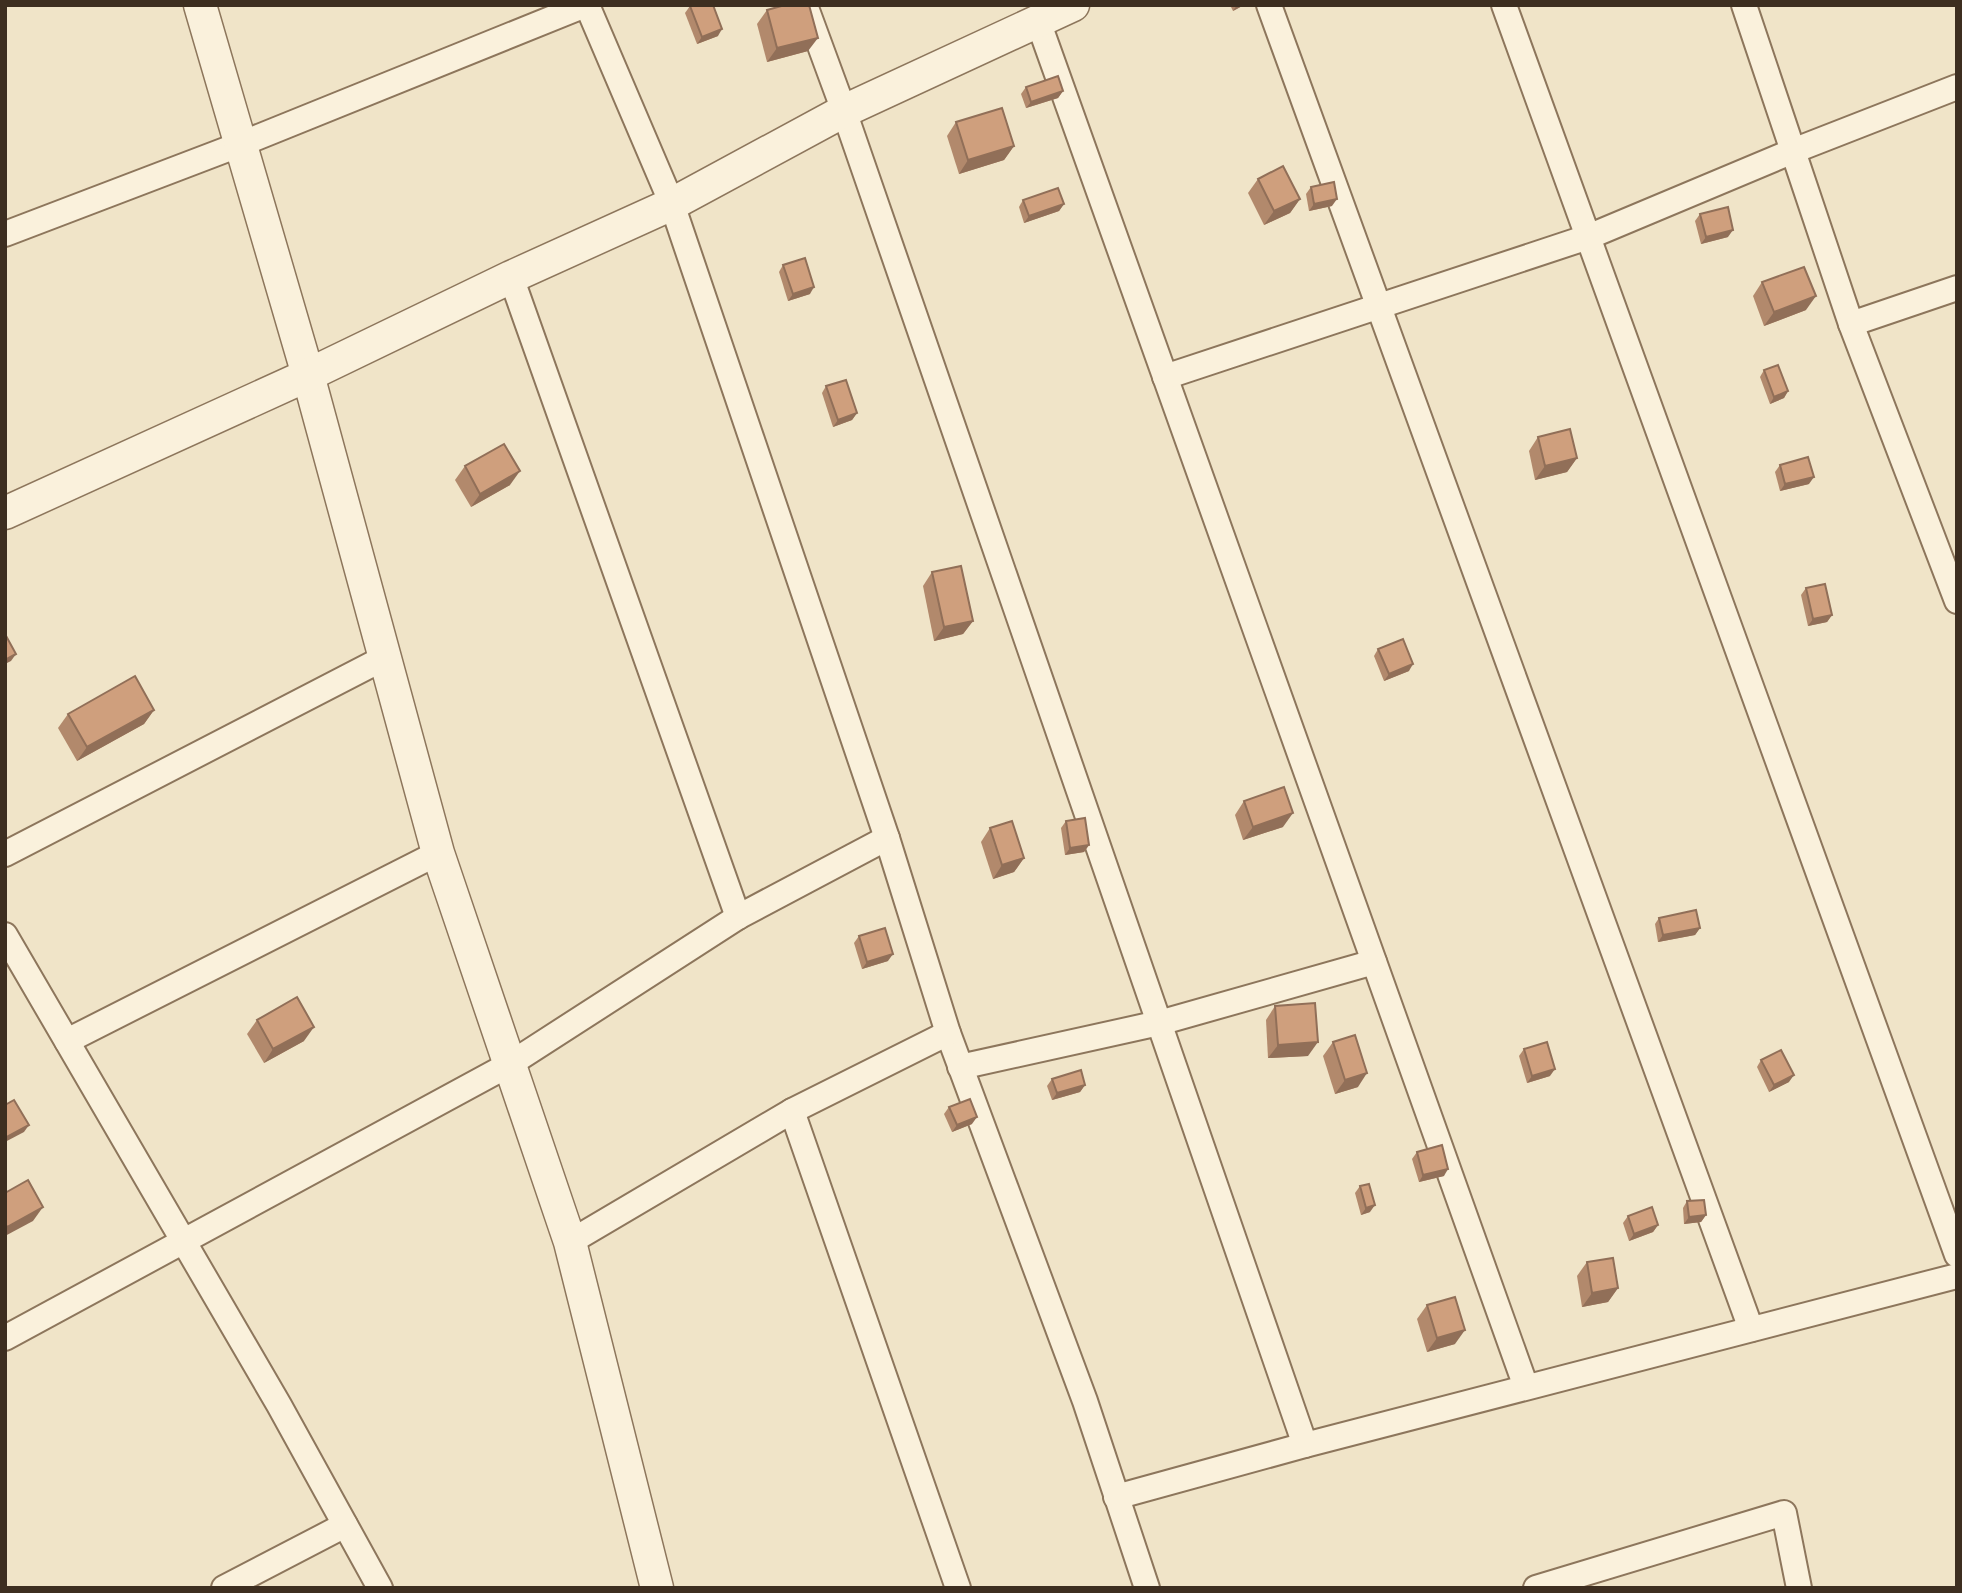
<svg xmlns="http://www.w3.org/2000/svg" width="1962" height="1593" font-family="'Noto Serif',serif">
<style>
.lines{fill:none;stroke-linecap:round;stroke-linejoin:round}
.minor-casing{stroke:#8d765c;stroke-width:28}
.tertiary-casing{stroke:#8d765c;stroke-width:35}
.minor{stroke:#faf1dc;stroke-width:24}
.tertiary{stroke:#faf1dc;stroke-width:32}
.wall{fill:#b2896c}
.shaded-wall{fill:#916f58}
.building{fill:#cf9f7d;stroke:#916f58;stroke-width:2}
</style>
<rect width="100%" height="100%" fill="#f0e4c8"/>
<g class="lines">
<g class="minor-casing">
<g id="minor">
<polyline points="587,5 672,204 887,838 948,1033 1085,1401 1147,1588"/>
<polyline points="805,5 844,111 1305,1445"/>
<polyline points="1269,5 1751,1329"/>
<polyline points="1504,5 1957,1255"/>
<polyline points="1744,5 1851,324 1957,601"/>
<polyline points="1038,21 1526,1387"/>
<polyline points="5,234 241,144 585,5"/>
<polyline points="511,277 738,917"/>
<polyline points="1851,324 1957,288"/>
<polyline points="1165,377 1588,237 1793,151 1957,87"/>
<polyline points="5,854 386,657"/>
<polyline points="5,935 279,1405 380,1588"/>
<polyline points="67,1041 438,853"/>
<polyline points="960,1067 1159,1023 1374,962"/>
<polyline points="792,1111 958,1588"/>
<polyline points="570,1242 792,1111 948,1033"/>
<polyline points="5,1338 510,1064 738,917 887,838"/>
<polyline points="1116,1497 1305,1445 1957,1276"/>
<polyline points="224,1588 345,1525"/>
<polyline points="1536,1588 1784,1513 1799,1588"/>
</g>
</g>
<g class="tertiary-casing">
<g id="tertiary">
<polyline points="200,5 308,375 438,853 570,1242 657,1588"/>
<polyline points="5,513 308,375 511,277 672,204 844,111 1073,5"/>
</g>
</g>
<use href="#minor" class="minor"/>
<use href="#tertiary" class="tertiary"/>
</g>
<g class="wall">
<polygon points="1230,5 1244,5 1233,11"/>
<polygon points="690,6 718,36 697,44 685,13"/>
<polygon points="767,10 808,51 767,62 757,24"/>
<polygon points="1026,87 1063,91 1058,98 1026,108 1021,94"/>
<polygon points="956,122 1014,146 1004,160 959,174 947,136"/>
<polygon points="1258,179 1300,199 1290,213 1264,225 1248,193"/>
<polygon points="1311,187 1332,206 1309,211 1306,194"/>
<polygon points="1023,200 1064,204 1059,211 1024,223 1019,207"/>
<polygon points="1700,214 1728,237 1701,244 1695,221"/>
<polygon points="783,265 810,294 788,301 779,272"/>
<polygon points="1762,282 1806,310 1764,326 1753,296"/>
<polygon points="1764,370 1788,391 1784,398 1770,404 1760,377"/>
<polygon points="826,386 857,413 852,420 833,427 822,393"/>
<polygon points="1538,437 1577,458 1567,472 1535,480 1529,451"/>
<polygon points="1780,465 1809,484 1780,491 1775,472"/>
<polygon points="465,466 510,485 471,507 455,480"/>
<polygon points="932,572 973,621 963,634 934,641 923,586"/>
<polygon points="1806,588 1832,615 1827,622 1808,626 1801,595"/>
<polygon points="1378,649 1409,671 1384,681 1374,656"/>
<polygon points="154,710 144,724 77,761 58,728 68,714"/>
<polygon points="1244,801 1283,827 1243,840 1235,815"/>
<polygon points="1066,821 1089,845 1084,852 1065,855 1061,828"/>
<polygon points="990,828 1024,858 1014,872 993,879 981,842"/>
<polygon points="1659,918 1700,928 1695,935 1658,942 1655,924"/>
<polygon points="859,936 888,961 862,969 854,943"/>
<polygon points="1275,1006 1308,1056 1268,1058 1266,1020"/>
<polygon points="257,1020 304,1041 264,1063 247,1034"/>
<polygon points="1333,1042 1358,1087 1335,1094 1323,1056"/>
<polygon points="1524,1049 1550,1076 1527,1083 1519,1056"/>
<polygon points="1761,1060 1789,1082 1769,1092 1757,1067"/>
<polygon points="1052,1079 1085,1085 1080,1092 1052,1100 1047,1086"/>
<polygon points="949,1107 972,1124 952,1132 944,1114"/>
<polygon points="1417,1152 1444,1176 1419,1182 1412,1159"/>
<polygon points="1360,1186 1370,1212 1361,1215 1355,1193"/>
<polygon points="1687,1201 1706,1215 1701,1222 1684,1224 1683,1208"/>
<polygon points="1628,1216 1658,1225 1653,1232 1629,1241 1623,1223"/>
<polygon points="1587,1262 1618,1288 1608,1302 1582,1307 1577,1276"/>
<polygon points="1427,1305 1455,1344 1427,1352 1417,1319"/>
</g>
<g class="shaded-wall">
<polygon points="1237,5 1244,5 1233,11"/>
<polygon points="722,29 718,36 697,44 702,37"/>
<polygon points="818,38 808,51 767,62 777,48"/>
<polygon points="1063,91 1058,98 1026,108 1031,102"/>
<polygon points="1014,146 1004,160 959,174 968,160"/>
<polygon points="1300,199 1290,213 1264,225 1274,211"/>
<polygon points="1337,199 1332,206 1309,211 1314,204"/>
<polygon points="1064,204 1059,211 1024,223 1029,216"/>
<polygon points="1733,230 1728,237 1701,244 1706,237"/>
<polygon points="814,287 810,294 788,301 793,294"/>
<polygon points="1816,296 1806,310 1764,326 1774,312"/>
<polygon points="1788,391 1784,398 1770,404 1774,397"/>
<polygon points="857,413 852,420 833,427 838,420"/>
<polygon points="1577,458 1567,472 1535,480 1545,466"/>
<polygon points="520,471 510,485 471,507 480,494"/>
<polygon points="1814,477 1809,484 1780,491 1785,484"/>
<polygon points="1832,615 1827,622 1808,626 1813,619"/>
<polygon points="973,621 963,634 934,641 944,627"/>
<polygon points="16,654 11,661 5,664 5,660"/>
<polygon points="1413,664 1409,671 1384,681 1389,674"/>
<polygon points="154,710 144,724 77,761 87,747"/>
<polygon points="1293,813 1283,827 1243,840 1253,827"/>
<polygon points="1089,845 1084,852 1065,855 1070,848"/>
<polygon points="1024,858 1014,872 993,879 1002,865"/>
<polygon points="1700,928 1695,935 1658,942 1663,935"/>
<polygon points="893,954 888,961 862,969 867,962"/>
<polygon points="314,1027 304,1041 264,1063 273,1049"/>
<polygon points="1318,1042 1308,1056 1268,1058 1278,1045"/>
<polygon points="1555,1069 1550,1076 1527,1083 1532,1076"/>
<polygon points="1367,1073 1358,1087 1335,1094 1345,1080"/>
<polygon points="1794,1075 1789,1082 1769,1092 1774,1085"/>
<polygon points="1085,1085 1080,1092 1052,1100 1057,1093"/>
<polygon points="977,1117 972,1124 952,1132 957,1125"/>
<polygon points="29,1125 24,1132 5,1142 5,1138"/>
<polygon points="1448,1169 1444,1176 1419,1182 1423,1175"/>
<polygon points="1375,1205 1370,1212 1361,1215 1366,1208"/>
<polygon points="43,1207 33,1221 5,1236 5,1229 7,1227"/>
<polygon points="1706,1215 1701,1222 1684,1224 1689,1217"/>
<polygon points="1658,1225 1653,1232 1629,1241 1634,1234"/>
<polygon points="1618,1288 1608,1302 1582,1307 1592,1293"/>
<polygon points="1465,1330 1455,1344 1427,1352 1437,1338"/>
</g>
<g class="building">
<polygon points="713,5 722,29 702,37 690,6"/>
<polygon points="785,5 809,5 818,38 777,48 767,10"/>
<polygon points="1058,76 1063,91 1031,102 1026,87"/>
<polygon points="1002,108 1014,146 968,160 956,122"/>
<polygon points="1283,166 1300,199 1274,211 1258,179"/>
<polygon points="1334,182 1337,199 1314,204 1311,187"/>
<polygon points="1058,188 1064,204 1029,216 1023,200"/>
<polygon points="1728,207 1733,230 1706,237 1700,214"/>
<polygon points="805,258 814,287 793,294 783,265"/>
<polygon points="1804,267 1816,296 1774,312 1762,282"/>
<polygon points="1778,365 1788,391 1774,397 1764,370"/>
<polygon points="846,380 857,413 838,420 826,386"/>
<polygon points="1570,429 1577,458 1545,466 1538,437"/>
<polygon points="504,444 520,471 480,494 465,466"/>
<polygon points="1808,457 1814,477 1785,484 1780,465"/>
<polygon points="961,566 973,621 944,627 932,572"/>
<polygon points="1825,584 1832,615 1813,619 1806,588"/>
<polygon points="5,634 16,654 5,660"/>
<polygon points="1403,639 1413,664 1389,674 1378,649"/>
<polygon points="135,676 154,710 87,747 68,714"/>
<polygon points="1284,787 1293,813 1253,827 1244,801"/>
<polygon points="1085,818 1089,845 1070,848 1066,821"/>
<polygon points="1012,821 1024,858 1002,865 990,828"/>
<polygon points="1696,910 1700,928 1663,935 1659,918"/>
<polygon points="885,928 893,954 867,962 859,936"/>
<polygon points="297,997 314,1027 273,1049 257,1020"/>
<polygon points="1315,1003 1318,1042 1278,1045 1275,1006"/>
<polygon points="1355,1035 1367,1073 1345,1080 1333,1042"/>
<polygon points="1547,1042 1555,1069 1532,1076 1524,1049"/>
<polygon points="1781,1050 1794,1075 1774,1085 1761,1060"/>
<polygon points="1081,1070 1085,1085 1057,1093 1052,1079"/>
<polygon points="970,1099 977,1117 957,1125 949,1107"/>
<polygon points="14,1100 29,1125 5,1138 5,1105"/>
<polygon points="1442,1145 1448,1169 1423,1175 1417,1152"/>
<polygon points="28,1180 43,1207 7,1227 5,1223 5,1193"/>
<polygon points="1369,1184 1375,1205 1366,1208 1360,1186"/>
<polygon points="1704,1200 1706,1215 1689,1217 1687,1201"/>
<polygon points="1652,1207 1658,1225 1634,1234 1628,1216"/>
<polygon points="1613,1258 1618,1288 1592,1293 1587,1262"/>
<polygon points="1455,1297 1465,1330 1437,1338 1427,1305"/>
</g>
<rect width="1962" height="1593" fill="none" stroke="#3d2e20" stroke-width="14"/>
</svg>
